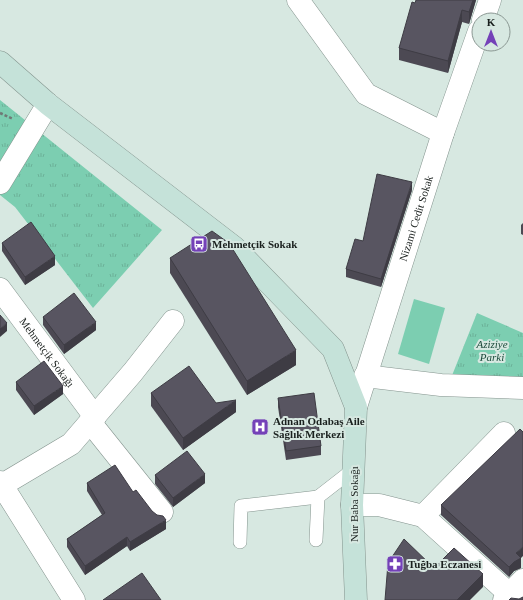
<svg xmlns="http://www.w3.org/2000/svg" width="523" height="600" font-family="Georgia,serif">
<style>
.grass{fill:url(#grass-tufts)}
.pitch{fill:#7cceb1}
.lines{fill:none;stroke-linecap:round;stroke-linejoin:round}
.service-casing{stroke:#84948e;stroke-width:14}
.minor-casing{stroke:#84948e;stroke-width:23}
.secondary-casing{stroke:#84948e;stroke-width:23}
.path{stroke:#6f7a76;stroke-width:2.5;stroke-dasharray:3 2;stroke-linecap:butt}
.service{stroke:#fff;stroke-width:13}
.minor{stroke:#fff;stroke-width:22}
.secondary{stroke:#c5e2d9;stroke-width:22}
.wall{fill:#4c4953}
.shaded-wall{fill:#3e3c44}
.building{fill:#585561;stroke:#3e3c44}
.labels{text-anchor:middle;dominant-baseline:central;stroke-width:4;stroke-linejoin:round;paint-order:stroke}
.street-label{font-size:11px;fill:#1a201e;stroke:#d7e8e1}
.poi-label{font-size:11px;font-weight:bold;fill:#1a201e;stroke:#d7e8e1;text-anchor:start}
.park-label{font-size:11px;font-style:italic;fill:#1c4a3b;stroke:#d7e8e1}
</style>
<defs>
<pattern id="grass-tufts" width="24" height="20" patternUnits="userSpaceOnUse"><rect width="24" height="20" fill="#7cceb1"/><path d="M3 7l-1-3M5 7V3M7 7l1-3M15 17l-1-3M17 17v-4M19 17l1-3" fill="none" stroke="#6bb198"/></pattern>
</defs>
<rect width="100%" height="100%" fill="#d7e8e1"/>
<g class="grass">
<polygon points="0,100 162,230 93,308 15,207 0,195"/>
<polygon points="477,313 523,333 523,380 451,378"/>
</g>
<polygon class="pitch" points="414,299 445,308 429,364 398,354"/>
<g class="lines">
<g class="service-casing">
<g id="service">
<polyline points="316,540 318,497 354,469"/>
<polyline points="240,542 241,506 318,497"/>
</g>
</g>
<g class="minor-casing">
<g id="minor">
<polyline points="298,0 366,94 443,133"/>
<polyline points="483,20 490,0"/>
<polyline points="0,183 48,104"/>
<path id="s1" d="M 0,289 L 95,417"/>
<polyline points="365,376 441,385 523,388"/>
<path id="s2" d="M 356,407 L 443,133 L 479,31"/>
<polyline points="90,422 162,512"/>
<polyline points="0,482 74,600"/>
<polyline points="2,485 71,444 133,372 173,321"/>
<polyline points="352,505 379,505 423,516 516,600"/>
<polyline points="423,516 504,433"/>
<polyline points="504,600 523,580"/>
</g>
</g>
<g class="secondary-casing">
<polyline id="secondary" points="0,62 48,104 234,247 333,349 356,407 352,505 356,600"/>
</g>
<polyline class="path" points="0,113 13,119"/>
<use href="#service" class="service"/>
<use href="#minor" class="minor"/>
<use href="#secondary" class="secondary"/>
</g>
<g class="wall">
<polygon points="476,0 469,24 462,22 448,73 399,60 399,48 415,3"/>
<polygon points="412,190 381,287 346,277 346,269 363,241"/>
<polygon points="523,223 523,235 521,234 521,225"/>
<polygon points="2,243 55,265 25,285 2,251"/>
<polygon points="170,258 296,365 247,395 170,273"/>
<polygon points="43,317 96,330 64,354 43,325"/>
<polygon points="16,382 63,394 34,415 16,390"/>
<polygon points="151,393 216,403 236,412 183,450 151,406"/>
<polygon points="278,398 321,446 321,455 286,460 278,407"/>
<polygon points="155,475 205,483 173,507 155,484"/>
<polygon points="87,483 133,492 166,529 130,551 127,546 85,575 67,547 67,539 102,515 87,491"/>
<polygon points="441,505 521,558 521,568 514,571 509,577 441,515"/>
</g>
<g class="shaded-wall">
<polygon points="473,0 476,0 469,24 469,12"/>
<polygon points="462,10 462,22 448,73 448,61"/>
<polygon points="412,182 412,190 381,287 381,279"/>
<polygon points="55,256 55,265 25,285 25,277"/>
<polygon points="96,322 96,330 64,354 64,345"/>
<polygon points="7,323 7,331 0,337 0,329"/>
<polygon points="296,350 296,365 247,395 247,381"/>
<polygon points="63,386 63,394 34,415 34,406"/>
<polygon points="236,400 236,412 183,450 183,438"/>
<polygon points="205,474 205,483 173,507 173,498"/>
<polygon points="166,520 166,529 130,551 130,542"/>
<polygon points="127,537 127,546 85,575 85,566"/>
<polygon points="523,547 523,556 521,558 521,568 514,571 509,577 509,567 516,553"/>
<polygon points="483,574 483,587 470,600 457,600"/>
</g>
<g class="building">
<polygon points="416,0 473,0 469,12 462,10 448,61 399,48 412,2 415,3"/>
<polygon points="377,174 412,182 381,279 346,269 355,239 363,241"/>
<polygon points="31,222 55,256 25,277 2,243"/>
<polygon points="212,231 226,241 232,248 296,350 247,381 170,258"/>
<polygon points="74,293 96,322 64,345 43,317"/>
<polygon points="0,315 7,323 0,329"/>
<polygon points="44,361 63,386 34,406 16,382"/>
<polygon points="189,366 216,403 236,400 183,438 151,393"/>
<polygon points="314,393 321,446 286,451 278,398"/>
<polygon points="520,429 523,432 523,547 516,553 521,558 514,562 509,567 441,505"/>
<polygon points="187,451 205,474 173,498 155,475"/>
<polygon points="115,465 133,492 136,490 152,511 157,515 163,516 166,520 130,542 127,537 85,566 67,539 105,513 87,483"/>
<polygon points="404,539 434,568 454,548 483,574 457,600 385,600 388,563"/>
<polygon points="142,573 161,600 103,600"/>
<polygon points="523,597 523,600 509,600 511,598 519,599"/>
</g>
<defs>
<g id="bus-square" transform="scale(0.9)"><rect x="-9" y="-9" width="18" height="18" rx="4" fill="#7441b8" stroke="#d7e8e1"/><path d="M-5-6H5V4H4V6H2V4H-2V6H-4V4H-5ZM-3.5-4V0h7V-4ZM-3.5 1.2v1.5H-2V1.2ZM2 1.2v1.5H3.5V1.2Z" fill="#fff"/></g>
<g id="hospital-square" transform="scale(0.9)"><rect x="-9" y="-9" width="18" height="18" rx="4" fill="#7441b8" stroke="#d7e8e1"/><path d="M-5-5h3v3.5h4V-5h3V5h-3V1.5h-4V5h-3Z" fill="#fff"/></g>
<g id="pharmacy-square" transform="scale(0.9)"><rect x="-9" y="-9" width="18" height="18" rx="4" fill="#7441b8" stroke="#d7e8e1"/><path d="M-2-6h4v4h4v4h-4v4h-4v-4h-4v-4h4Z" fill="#fff"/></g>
</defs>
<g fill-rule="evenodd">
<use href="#bus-square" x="199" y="244"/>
<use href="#hospital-square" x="260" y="427"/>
<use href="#pharmacy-square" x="395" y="564"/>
</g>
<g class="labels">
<g class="street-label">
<text stroke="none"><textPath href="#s2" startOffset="198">Nizami Cedit Sokak</textPath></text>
<text stroke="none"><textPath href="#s1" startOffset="79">Mehmetçik Sokağı</textPath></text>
<text transform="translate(354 504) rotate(-90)">Nur Baba Sokağı</text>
</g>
<g class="poi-label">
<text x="212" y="244">Mehmetçik Sokak</text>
<text x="273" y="421">Adnan Odabaş Aile<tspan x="273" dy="13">Sağlık Merkezi</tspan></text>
<text x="408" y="564">Tuğba Eczanesi</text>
</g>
<g class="park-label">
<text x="492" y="344">Aziziye<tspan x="492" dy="13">Parki</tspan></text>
</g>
</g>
<g transform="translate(491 32)"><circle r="19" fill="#d7e8e1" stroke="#8b9893"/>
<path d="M0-3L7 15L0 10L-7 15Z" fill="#7441b8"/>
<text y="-6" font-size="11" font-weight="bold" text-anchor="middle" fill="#1a201e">K</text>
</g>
</svg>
